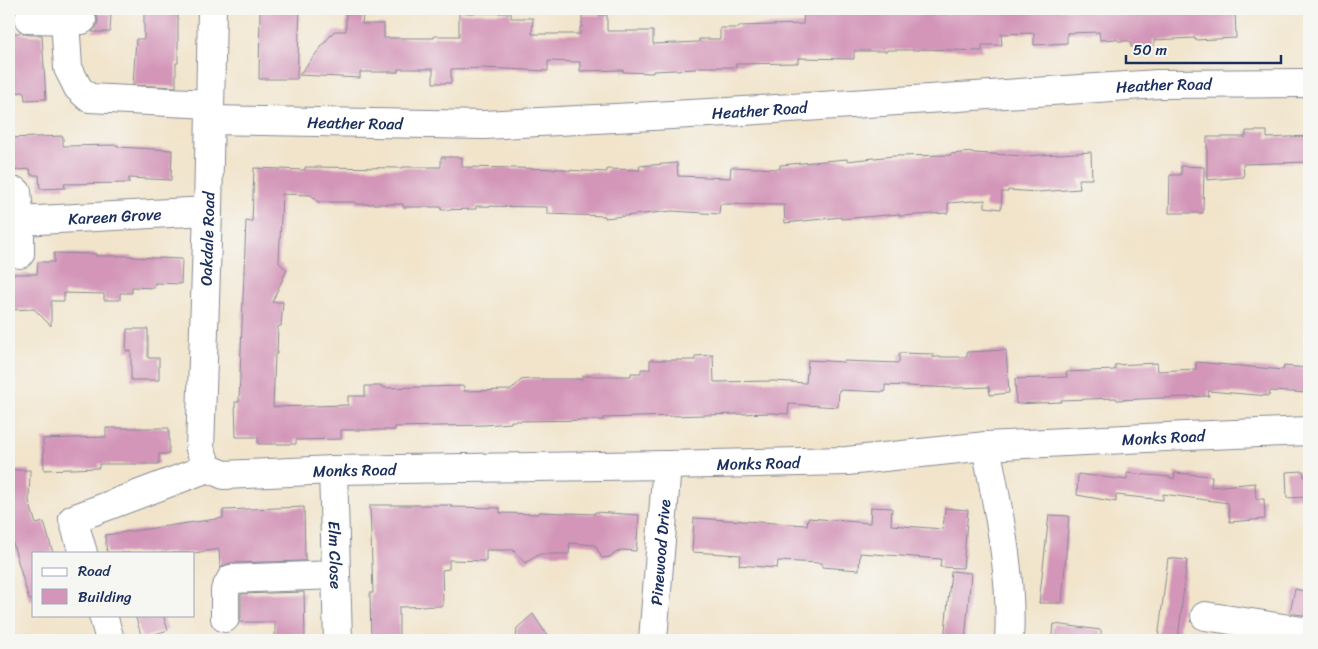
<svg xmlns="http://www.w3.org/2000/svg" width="1318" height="649" font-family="Sriracha,sans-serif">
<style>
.building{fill:#d395b8}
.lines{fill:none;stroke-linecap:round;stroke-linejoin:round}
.minor-casing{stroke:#868a94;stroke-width:30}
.minor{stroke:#fff;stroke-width:28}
.labels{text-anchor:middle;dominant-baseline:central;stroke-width:4;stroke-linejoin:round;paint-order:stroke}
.street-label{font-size:16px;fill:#1b2f5e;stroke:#f6f6f2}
</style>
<rect width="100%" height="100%" fill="#f6f6f2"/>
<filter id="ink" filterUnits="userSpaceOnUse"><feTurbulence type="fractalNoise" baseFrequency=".02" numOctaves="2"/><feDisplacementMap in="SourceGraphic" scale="10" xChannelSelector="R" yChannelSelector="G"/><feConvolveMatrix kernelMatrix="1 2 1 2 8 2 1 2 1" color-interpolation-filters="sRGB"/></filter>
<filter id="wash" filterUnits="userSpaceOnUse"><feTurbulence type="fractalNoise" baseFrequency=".0096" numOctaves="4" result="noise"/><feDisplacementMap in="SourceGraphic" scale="20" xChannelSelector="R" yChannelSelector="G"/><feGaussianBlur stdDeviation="1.12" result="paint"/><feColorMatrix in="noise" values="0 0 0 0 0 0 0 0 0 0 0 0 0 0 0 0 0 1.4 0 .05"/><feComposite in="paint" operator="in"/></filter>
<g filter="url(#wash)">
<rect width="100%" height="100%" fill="#f1e4cb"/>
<g id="blocks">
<g class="building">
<polygon points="144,9 178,9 178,63 176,63 176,87 133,85 136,39 144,39"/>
<polygon points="260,9 300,9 297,79 259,79"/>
<polygon points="804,9 887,9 887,13 949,14 949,9 1188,9 1188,11 1235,9 1236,38 1195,40 1195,38 1154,40 1154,46 1131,47 1130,41 1118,41 1117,39 1100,40 1099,32 1067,33 1067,43 1034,45 1034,33 1001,34 1002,45 982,45 982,51 920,49 920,50 887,50 887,51 854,51 854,59 798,58 798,63 736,64 736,67 696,67 696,69 653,71 653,73 623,72 623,70 580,71 580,62 548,61 548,71 483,68 451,69 451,83 433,83 433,69 398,69 398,72 360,72 360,78 299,75 334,31 346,31 346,13 363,14 362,24 384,24 384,38 434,38 434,36 459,36 459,13 511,13 511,18 533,18 532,34 580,34 580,27 582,27 582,15 607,15 607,31 653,31 653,44 699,42 699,39 720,39 720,28 739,28 739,26 803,24"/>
<polygon points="96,13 111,14 110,32 92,32 96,28 98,21"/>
<polygon points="10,33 21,33 29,35 42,35 46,99 25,100 24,92 11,93"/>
<polygon points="1246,131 1267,131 1267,138 1309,136 1309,162 1243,164 1244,177 1207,180 1207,137 1246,137"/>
<polygon points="63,136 63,146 118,145 118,147 172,150 171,180 129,178 129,183 64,184 65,188 40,189 39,175 31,175 30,169 9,171 9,138"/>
<polygon points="973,152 974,153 1025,156 1091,152 1092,179 1079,179 1080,189 1038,192 1008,190 1008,192 1002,192 1001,209 985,207 985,200 948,203 948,213 900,216 899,214 841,219 841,217 785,223 784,205 720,204 719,214 672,211 605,218 605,216 547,214 547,207 476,206 476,209 441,210 441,207 403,207 403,204 356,204 356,202 318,202 311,195 282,194 279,263 287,270 272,302 283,302 281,326 278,326 277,354 275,354 273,407 348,405 348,396 365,396 365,386 383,386 383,388 464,386 464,391 511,390 521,380 528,379 582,379 582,376 631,376 631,373 641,373 641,369 650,369 650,360 695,360 695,356 713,355 714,382 774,381 806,383 808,360 844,362 844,361 899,363 899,353 933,354 933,357 967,357 967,352 1006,350 1009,393 990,395 989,387 954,388 885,385 885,392 839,390 838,407 789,404 788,414 773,413 603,418 603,420 511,421 511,423 485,425 395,427 395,430 341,430 341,439 296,440 296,444 258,444 258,437 236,437 235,402 239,402 246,221 252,222 254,168 305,170 305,167 403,168 403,167 441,167 441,157 462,157 462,167 564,169 564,170 607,172 607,169 640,170 639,166 677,163 678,176 730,178 731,167 780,169 780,165 847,159 847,161 893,156 951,155 950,154"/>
<polygon points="1181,166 1204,167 1203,213 1169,213 1170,175 1181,175"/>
<polygon points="54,253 96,254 96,256 132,256 132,257 182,259 181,284 155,283 154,288 132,287 132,293 120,293 120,300 104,300 104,294 64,293 64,301 51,301 51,326 34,309 9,310 9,274 37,274 38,262 54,262"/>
<polygon points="127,329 148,329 148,358 159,358 159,380 131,380 131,351 126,351"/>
<polygon points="1196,362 1283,370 1284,366 1309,368 1309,393 1270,391 1269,396 1208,391 1209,396 1117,400 1116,398 1061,400 1061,402 1016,404 1015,379 1067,377 1066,372 1115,370 1115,365 1157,363 1158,371 1196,369"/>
<polygon points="106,428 169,428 169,454 159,454 159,464 99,464 99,468 44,470 43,439 106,437"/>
<polygon points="9,470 30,470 29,501 36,524 44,522 53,553 34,553 34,600 29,600 9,530"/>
<polygon points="1303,471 1304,477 1309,476 1309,497 1287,498 1286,472"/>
<polygon points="1127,473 1169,477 1174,479 1175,473 1212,476 1211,487 1255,483 1256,499 1264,499 1265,519 1230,522 1228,503 1163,494 1163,500 1116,495 1116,502 1077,495 1078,474 1127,480"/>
<polygon points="370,505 451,505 451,507 500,508 500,513 539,514 539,512 594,514 595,512 639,515 636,551 621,550 609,557 602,558 595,545 570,543 569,554 540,554 525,563 513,550 486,550 486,561 449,560 449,569 442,570 443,606 399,607 399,640 371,640 370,593 373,593"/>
<polygon points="304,507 305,561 230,563 223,566 220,568 219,549 195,553 107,553 105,535 223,518 223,510"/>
<polygon points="871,507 892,508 891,525 943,529 945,508 968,510 963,568 940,567 941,559 860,553 859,570 822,567 822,563 778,561 777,568 739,565 741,555 692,552 694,518 807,525 808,518 870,523"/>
<polygon points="1049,515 1069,516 1062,603 1039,603"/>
<polygon points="1168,558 1187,560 1178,640 1158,640"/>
<polygon points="951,571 971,573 965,640 944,640"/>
<polygon points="1295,589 1309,592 1309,616 1290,613"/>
<polygon points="304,592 305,640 275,640 275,622 239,622 241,618 241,594"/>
<polygon points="533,614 550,640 516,640 517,628"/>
<polygon points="135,615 163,615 168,630 142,638"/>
<polygon points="1054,624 1101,630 1101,640 1051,639"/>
</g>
</g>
</g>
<g filter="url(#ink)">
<use href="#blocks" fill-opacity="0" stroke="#868a94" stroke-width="1"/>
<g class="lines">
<g class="minor-casing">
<g id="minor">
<polyline points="29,19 82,20"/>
<polyline points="65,19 68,68 78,88 89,98 210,104"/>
<path id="s1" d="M 210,120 L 484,125 L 728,112 L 1158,84 L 1309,83"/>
<polyline points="17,192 20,221 20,254"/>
<path id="s2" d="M 20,221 L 208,211"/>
<path d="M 986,446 C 998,510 1013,575 1009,640"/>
<path id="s3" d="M 208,468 L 224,475 L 333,470 L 667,465 L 847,461 L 986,446 L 1186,436 L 1309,431"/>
<path id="s4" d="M 208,468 L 200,449 L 208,211 L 212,9"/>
<path id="s5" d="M 333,470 L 338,640"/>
<polyline points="83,553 73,519 208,468"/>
<polyline points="103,615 110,640"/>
<polyline points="1205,616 1309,632"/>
<polyline points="225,618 225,590 231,579 336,575"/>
<path id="s6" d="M 653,640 L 667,465"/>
</g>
</g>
<use href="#minor" class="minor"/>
</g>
</g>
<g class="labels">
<g class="street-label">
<text stroke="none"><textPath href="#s1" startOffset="955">Heather Road</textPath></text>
<text stroke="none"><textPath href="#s1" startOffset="550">Heather Road</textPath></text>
<text stroke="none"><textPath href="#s1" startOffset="145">Heather Road</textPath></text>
<text stroke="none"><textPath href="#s2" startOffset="95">Kareen Grove</textPath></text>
<text stroke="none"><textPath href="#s4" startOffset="231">Oakdale Road</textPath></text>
<text stroke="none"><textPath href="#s3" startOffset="958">Monks Road</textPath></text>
<text stroke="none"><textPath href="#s3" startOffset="552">Monks Road</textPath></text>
<text stroke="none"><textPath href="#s3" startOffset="148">Monks Road</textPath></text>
<text stroke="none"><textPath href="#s6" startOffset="88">Pinewood Drive</textPath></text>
<text stroke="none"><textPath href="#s5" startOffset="85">Elm Close</textPath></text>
</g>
</g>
<rect width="1318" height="649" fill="none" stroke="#f6f6f2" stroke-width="30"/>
<rect x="32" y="552" width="162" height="65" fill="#f6f6f2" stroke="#9ea6b7"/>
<rect x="42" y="568" width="25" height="8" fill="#ffffff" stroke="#9ea6b7"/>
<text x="78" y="576" font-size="15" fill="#1b2f5e">Road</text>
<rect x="42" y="589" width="25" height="15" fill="#d395b8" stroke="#9ea6b7"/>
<text x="78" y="602" font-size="15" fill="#1b2f5e">Building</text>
<path d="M1126 55v8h155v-8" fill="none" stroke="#1b2f5e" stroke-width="2.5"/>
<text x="1133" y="55" font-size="15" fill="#1b2f5e" stroke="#f6f6f2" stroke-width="4" paint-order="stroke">50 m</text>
</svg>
